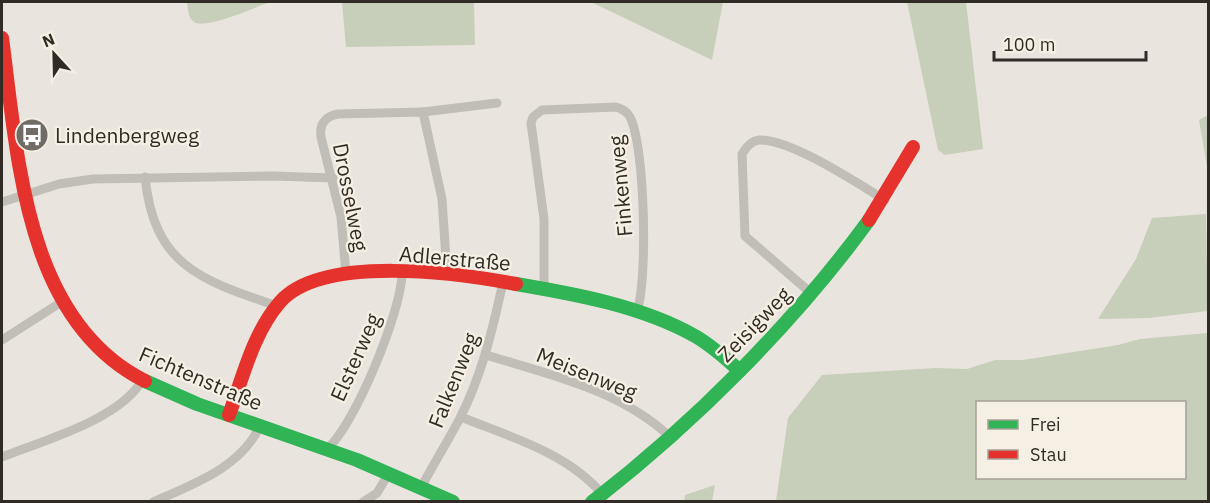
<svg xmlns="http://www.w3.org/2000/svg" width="1210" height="503" font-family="'IBM Plex Sans',sans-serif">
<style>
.green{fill:#c7ceb9;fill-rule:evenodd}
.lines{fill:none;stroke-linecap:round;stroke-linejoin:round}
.street{stroke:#c1bdb7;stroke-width:9}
.fast{stroke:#30b455;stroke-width:14}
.jam{stroke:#e5322d;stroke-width:14}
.labels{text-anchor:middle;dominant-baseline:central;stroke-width:4.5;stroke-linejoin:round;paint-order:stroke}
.poi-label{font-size:21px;fill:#312b26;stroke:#f6f0e4;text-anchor:start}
.street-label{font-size:21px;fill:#312b26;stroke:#f6f0e4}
</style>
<rect width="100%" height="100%" fill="#e9e5de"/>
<g class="green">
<path d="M 187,2 L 270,2 C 256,7 206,30 194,22 C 188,18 188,9 187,2 Z"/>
<polygon points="342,2 474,2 475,45 346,47"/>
<polygon points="591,2 723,2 712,60"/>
<polygon points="907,2 966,2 983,149 945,155 938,150"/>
<polygon points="1208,115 1208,172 1199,120"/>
<polygon points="1206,214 1208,311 1149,318 1098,319 1136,259 1152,218"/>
<path d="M 1208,333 L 1208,501 L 776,501 L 788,418 L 822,375 L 936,368 L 967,369 L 995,360 L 1023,360 L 1118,345 L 1140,339 ZM 978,402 L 1184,402 L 1184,478 L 978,478 Z"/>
<polygon points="715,485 712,501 684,501 685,495"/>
</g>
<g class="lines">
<g class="street">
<polyline points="423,112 497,103"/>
<path d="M 145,177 C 154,266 201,280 277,306"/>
<polyline points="2,202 59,184 93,179 273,176 333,178"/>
<path d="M 346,274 L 341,217 L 321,137 C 319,124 326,116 338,114 L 423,112 L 442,199 L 447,274"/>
<path d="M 544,288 L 544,219 L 531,123 L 533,117 L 542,110 L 616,107 C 622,109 627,111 630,117 C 645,146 648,280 637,311"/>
<path d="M 812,294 L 745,236 L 742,154 C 746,147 751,141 759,140 C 791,139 857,183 885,200"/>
<polyline points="2,340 63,301"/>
<path d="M 486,355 C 548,374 620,390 669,436"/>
<path d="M 461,417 C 508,436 568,453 602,494"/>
<path d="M 327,449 C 355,425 402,310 402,273"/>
<path d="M 2,457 C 44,440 120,420 143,379"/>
<path d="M 422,486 C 434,463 448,441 460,418 C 482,375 493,328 503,282"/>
<path d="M 153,502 C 191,485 243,467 260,425"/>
<polyline points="363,502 377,493 389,473"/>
</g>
<g class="fast">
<path d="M 516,284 C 575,294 642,306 695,336 C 711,345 725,358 739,370"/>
<polyline points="145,381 197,404 357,460 453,502"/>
<path d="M 592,502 C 693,424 794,323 869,220"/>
</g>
<g class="jam">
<path d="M 2,38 C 18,156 24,320 145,381"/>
<polyline points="869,220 913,147"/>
<path d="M 229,415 C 243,377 253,333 280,302 C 323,254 458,273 516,284"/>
</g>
</g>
<defs>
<g id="bus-disc" transform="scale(1.725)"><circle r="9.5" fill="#716c66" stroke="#f6f0e4"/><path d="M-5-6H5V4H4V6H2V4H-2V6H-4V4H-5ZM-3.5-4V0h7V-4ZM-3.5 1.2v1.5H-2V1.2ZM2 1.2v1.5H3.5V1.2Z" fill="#fff"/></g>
</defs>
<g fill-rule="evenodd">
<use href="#bus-disc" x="32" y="135"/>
</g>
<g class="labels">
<g class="poi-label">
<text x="55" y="135">Lindenbergweg</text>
</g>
<g class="street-label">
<text transform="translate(620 186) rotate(-95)">Finkenweg</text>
<text transform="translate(351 197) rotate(79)">Drosselweg</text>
<text transform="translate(455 258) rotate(5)">Adlerstraße</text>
<text transform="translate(754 324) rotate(-46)">Zeisigweg</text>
<text transform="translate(355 357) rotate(-66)">Elsterweg</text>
<text transform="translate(587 373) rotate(22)">Meisenweg</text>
<text transform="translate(201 378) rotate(23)">Fichtenstraße</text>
<text transform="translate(453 380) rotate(-68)">Falkenweg</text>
</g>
</g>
<rect width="1210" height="503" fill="none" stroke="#312b26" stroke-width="6"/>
<rect x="976" y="401" width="210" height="78" fill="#f6f0e4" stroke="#a7a198" stroke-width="1.5"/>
<rect x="988" y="420" width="30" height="9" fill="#30b455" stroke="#a7a198" stroke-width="1.5"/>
<text x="1030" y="431" font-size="18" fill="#312b26">Frei</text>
<rect x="988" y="450" width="30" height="9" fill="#e5322d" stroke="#a7a198" stroke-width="1.5"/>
<text x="1030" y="461" font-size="18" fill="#312b26">Stau</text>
<g transform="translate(54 54) rotate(338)" stroke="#f6f0e4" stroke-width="4.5" paint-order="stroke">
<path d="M0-4.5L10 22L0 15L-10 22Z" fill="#312b26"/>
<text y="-9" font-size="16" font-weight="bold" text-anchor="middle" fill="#312b26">N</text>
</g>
<path d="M994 51v9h152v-9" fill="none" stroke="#312b26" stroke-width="3"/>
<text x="1003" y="51" font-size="18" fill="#312b26" stroke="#f6f0e4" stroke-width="4.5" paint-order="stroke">100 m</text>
</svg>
